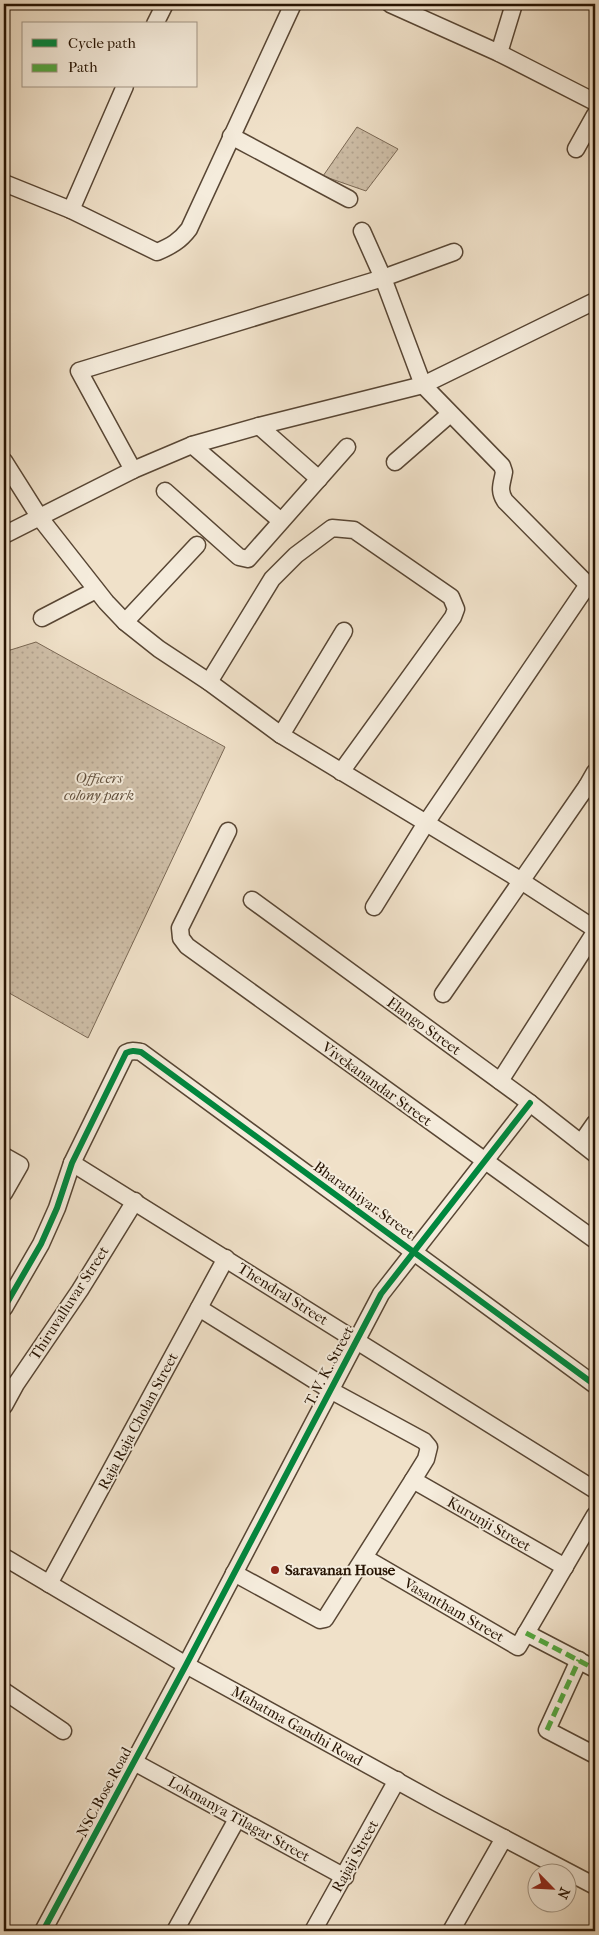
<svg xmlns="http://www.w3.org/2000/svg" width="599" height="1935" font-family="'IM FELL French Canon',serif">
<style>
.park{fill:url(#park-dots);stroke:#7a6854}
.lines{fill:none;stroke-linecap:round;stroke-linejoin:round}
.minor-casing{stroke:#584634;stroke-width:19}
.minor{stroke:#f5ecdc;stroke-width:16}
.quiet{stroke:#53a840;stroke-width:5;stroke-dasharray:10 5;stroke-linecap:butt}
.cycleway-casing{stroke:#f5ecdc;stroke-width:9}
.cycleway{stroke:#00873e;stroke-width:6}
.poi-dot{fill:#8f2418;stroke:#f5ecdc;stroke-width:2}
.labels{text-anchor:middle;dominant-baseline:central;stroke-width:4;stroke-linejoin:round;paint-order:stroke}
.park-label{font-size:15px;font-style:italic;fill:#614f3c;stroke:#f5ecdc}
.street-label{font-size:15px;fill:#261302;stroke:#f5ecdc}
.poi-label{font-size:15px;font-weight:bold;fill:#261302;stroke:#f5ecdc;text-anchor:start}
</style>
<defs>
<pattern id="park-dots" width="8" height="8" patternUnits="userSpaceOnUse" patternTransform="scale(1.25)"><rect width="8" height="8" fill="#cebea7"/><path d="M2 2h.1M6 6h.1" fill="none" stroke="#b1a28e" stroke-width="1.8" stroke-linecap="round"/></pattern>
</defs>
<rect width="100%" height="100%" fill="#f0e1c9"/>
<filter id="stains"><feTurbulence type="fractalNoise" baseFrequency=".004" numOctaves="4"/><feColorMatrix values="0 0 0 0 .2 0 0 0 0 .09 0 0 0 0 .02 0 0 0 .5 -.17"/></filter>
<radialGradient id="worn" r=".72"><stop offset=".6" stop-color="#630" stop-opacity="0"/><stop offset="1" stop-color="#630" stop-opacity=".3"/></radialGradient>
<g class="park">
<polygon points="357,127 398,149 366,191 323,176"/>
<polygon points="36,642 225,747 88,1038 4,990 4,652"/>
</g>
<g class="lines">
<g class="minor-casing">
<g id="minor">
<polyline points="390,4 499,53 595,102"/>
<polyline points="155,24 165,4"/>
<polyline points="499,53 514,4"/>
<polyline points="231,136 349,199"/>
<polyline points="576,149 595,115"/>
<path d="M 4,183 L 71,210 L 157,252 C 171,246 180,241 189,229 L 293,4"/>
<polyline points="71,210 125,86"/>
<path d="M 362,231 L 383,278 L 423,385 L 502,466 L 504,472 C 502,484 498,490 505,501 L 595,592"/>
<polyline points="259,426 319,479"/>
<polyline points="192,445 281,521"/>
<polyline points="4,461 40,518 106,602 125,622 159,649 209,682 281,735 512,875 595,929"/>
<polyline points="395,462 450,414"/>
<polyline points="133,470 79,371 383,278 454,252"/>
<polyline points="165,491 239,557 248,559 347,447"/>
<polyline points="4,535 133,470 192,445 259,426 423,385 595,301"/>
<polyline points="42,618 96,590"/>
<polyline points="125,622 197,545"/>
<polyline points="209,682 272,579 296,555 332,528 354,530 451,597 456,609 453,617 341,772"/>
<polyline points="281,735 344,631"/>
<polyline points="595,772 587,786 595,792"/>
<polyline points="228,831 180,928 181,938 187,946 595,1240"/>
<polyline points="252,900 530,1103 595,1154"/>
<polyline points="374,907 426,823 587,586"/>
<polyline points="443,994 587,786"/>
<polyline points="500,1081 595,932"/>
<polyline points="581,1143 595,1123"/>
<polyline points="4,1156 20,1165 4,1193"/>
<polyline points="72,1163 595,1490"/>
<path d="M 4,1308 L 41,1244 L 57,1208 L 72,1163 L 126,1053 C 132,1050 135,1051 141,1052 L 595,1385"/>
<polyline points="199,1308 330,1390 424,1441 429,1447 426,1459 413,1480 325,1619 320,1620 234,1573"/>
<polyline points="4,1406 16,1384 80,1290 135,1201"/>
<polyline points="413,1480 565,1567"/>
<polyline points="4,1557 186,1665 439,1804 595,1886"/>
<polyline points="365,1558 518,1647 595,1515"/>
<polyline points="49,1584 226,1258"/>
<polyline points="526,1633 595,1669"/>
<polyline points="579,1660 547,1730 595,1755"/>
<polyline points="4,1691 63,1731"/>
<polyline points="134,1762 345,1877"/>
<polyline points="43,1931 186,1665 381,1294 530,1103"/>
<polyline points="175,1931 237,1819"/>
<polyline points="313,1931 397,1780"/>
<polyline points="451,1931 504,1838"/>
</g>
</g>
<use href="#minor" class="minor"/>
<g class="quiet">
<polyline points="526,1633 595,1669"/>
<polyline points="547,1730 579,1660"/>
</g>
<g class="cycleway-casing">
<g id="cycleway">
<path d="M 4,1308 L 41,1244 L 57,1208 L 72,1163 L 126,1053 C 132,1050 135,1051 141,1052 L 595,1385"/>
<polyline points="43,1931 186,1665 381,1294 530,1103"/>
</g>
</g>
<use href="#cycleway" class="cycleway"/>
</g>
<circle class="poi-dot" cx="275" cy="1570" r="5"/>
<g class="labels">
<g class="park-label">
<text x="99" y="778">Officers<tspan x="99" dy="17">colony park</tspan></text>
</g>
<g class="street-label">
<text transform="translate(424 1026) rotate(36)">Elango Street</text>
<text transform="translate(377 1084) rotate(36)">Vivekanandar Street</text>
<text transform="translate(364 1200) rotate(36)">Bharathiyar Street</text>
<text transform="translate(283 1294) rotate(32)">Thendral Street</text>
<text transform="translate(69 1303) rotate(-57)">Thiruvalluvar Street</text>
<text transform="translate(329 1366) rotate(-62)">T. V. K. Street</text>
<text transform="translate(138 1421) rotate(-62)">Raja Raja Cholan Street</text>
<text transform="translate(489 1524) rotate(30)">Kurunji Street</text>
<text transform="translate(454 1610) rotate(30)">Vasantham Street</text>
<text transform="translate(297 1726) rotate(29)">Mahatma Gandhi Road</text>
<text transform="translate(104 1792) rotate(-62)">NSC Bose Road</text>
<text transform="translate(239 1819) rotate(29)">Lokmanya Tilagar Street</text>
<text transform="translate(355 1856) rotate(-61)">Rajaji Street</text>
</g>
<g class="poi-label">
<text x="285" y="1570">Saravanan House</text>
</g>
</g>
<rect width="599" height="1935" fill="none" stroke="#f0e1c9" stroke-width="20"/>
<rect x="5" y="5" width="589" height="1925" fill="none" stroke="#261302" stroke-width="2.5"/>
<rect x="10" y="10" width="579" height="1915" fill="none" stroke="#261302"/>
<rect x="22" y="22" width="175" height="65" fill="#f5ecdc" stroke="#a29585"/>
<rect x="32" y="39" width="25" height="8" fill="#00873e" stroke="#a29585"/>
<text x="68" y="48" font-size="15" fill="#261302">Cycle path</text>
<rect x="32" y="64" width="25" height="8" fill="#53a840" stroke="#a29585"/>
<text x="68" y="72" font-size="15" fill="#261302">Path</text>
<g transform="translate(552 1888) rotate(114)"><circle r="24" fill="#f5ecdc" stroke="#a29585"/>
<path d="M0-4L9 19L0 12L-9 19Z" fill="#8f2418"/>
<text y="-8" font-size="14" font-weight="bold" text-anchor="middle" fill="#261302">N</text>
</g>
<rect width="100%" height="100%" filter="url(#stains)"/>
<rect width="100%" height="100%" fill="url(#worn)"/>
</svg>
